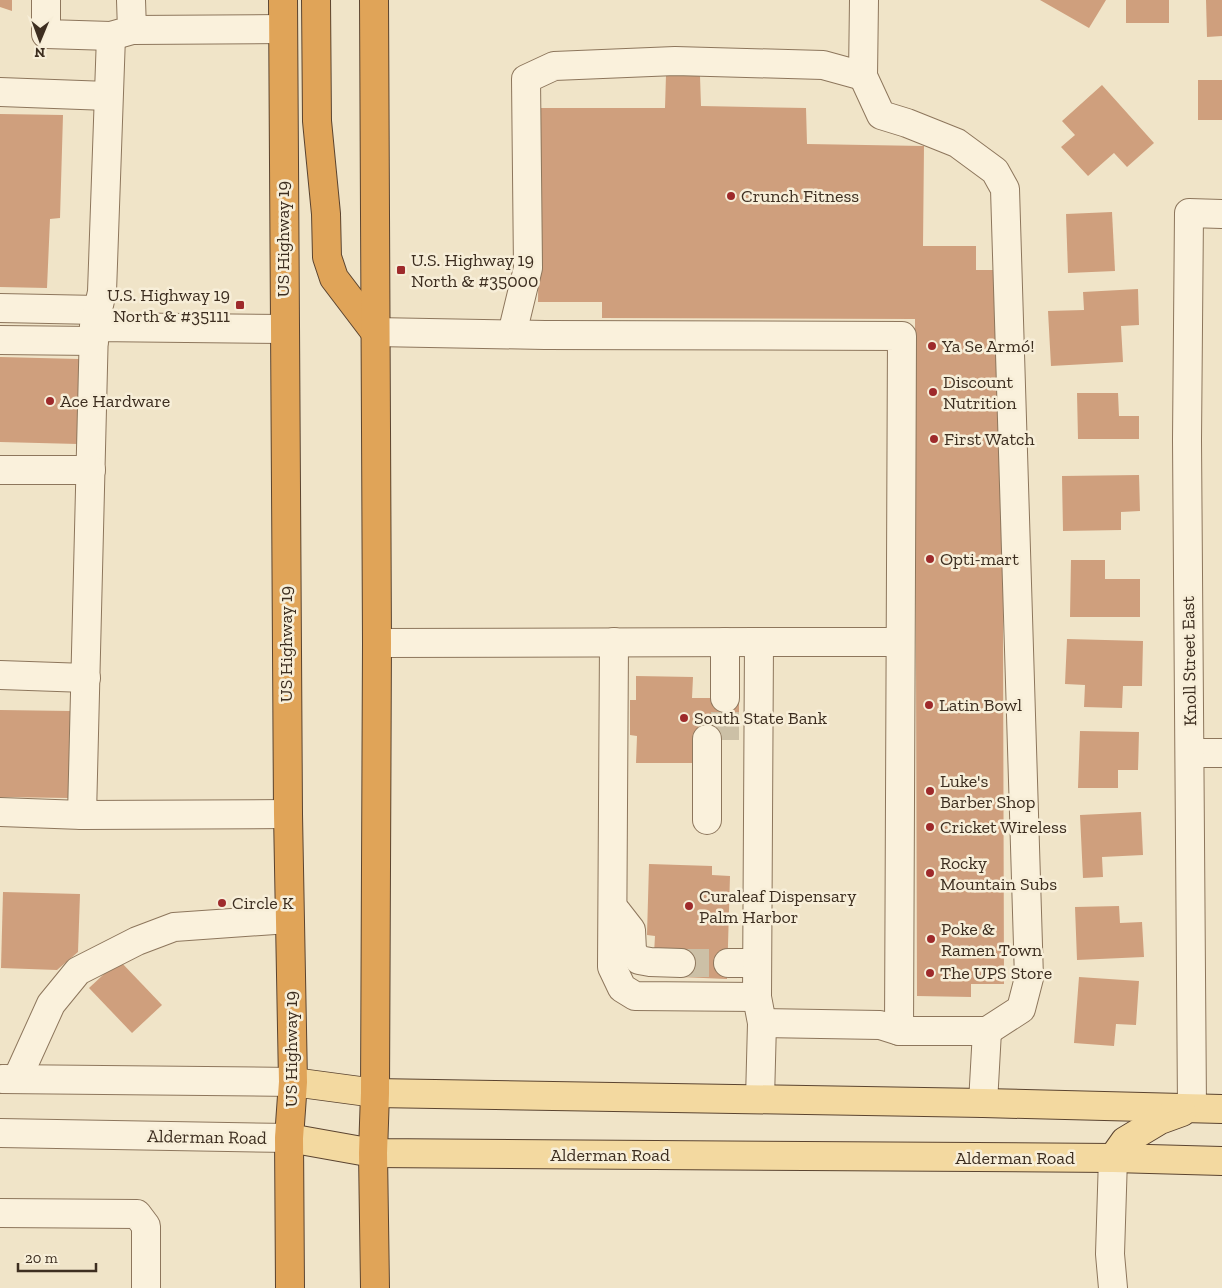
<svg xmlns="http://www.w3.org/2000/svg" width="1222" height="1288" font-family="'Zilla Slab',serif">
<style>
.building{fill:#cf9f7d}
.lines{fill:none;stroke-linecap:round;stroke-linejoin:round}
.minor-tunnel{stroke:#ccc0a6;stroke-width:28;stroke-dasharray:28 14;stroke-linecap:butt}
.minor-casing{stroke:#8d765c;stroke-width:30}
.major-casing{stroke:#5b4430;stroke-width:30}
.highway-casing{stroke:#5b4430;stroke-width:30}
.minor{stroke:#faf1dc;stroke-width:28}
.major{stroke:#f3d9a0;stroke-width:28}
.highway{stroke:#e0a458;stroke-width:28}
.poi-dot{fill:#9e2a2b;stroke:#f7eed8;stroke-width:2}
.labels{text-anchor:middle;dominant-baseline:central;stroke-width:5;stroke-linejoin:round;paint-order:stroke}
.poi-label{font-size:18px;fill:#3d2e20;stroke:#f7eed8;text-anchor:start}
.street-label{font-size:18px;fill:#3d2e20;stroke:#f7eed8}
</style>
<rect width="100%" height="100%" fill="#f0e4c8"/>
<g class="building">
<polygon points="0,0 12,0 12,11 0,7"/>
<polygon points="1040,0 1106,0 1089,28"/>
<rect x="1126" y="0" width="43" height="23"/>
<polygon points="1206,0 1222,0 1222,36 1207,37"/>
<polygon points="666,75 700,76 701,106 806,108 807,144 924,146 923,246 976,246 976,270 1002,270 1004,984 971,984 971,997 917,996 915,319 602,318 602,302 538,302 540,108 665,108"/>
<rect x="1198" y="80" width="24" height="40"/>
<polygon points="1102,85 1154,143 1127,167 1114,153 1088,176 1061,147 1075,135 1062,121"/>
<polygon points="0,114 63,115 60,218 50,219 47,288 0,287"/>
<polygon points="1112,212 1115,271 1068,273 1066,214"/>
<polygon points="1138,289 1139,325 1121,326 1123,362 1051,366 1048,311 1084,310 1083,292"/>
<polygon points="0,357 79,359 78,444 0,442"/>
<polygon points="1077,393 1118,393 1119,416 1139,416 1139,439 1078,439"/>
<polygon points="1139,475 1140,511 1121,512 1121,530 1063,531 1062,476"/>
<polygon points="1071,560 1105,560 1105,579 1140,579 1140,617 1070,617"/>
<polygon points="1067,639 1143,641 1142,686 1123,686 1122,708 1084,707 1085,685 1065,684"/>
<polygon points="636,676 693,677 692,698 739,698 739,739 695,739 695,763 636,763 637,736 630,735 630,700 636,700"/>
<polygon points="0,710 71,711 69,798 0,797"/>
<polygon points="1080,731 1139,732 1138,770 1118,770 1118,788 1078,788"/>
<polygon points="1141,812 1143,855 1102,857 1103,877 1083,878 1080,815"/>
<polygon points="649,864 712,866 712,875 730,876 727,979 680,977 681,955 654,954 655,936 647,935"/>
<polygon points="3,892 80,894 78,952 57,970 1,968"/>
<polygon points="1119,906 1120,923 1142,922 1144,957 1077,960 1075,907"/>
<polygon points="119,960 162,1005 132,1033 89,988"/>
<polygon points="1079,977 1139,981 1136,1025 1116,1024 1114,1046 1074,1043"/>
</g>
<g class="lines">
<g class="minor-tunnel">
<polyline points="725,740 725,698"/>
<polyline points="681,963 728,963"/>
</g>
<g class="minor-casing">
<g id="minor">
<polyline points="46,0 46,34 111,36 132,30 131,0"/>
<polyline points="864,0 863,76 881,115 907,123 957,143 995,171 1005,189 1029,978 1021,1009 987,1031"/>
<polyline points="132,30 283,29"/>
<polyline points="0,92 108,96"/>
<polyline points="0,308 98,310"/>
<polyline points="94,327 102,292 111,36"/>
<polyline points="284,329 94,327 82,815 288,814"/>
<polyline points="375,332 545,335 902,336 899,1031 987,1031 983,1103"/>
<polyline points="512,334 528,268 526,79 554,66 675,61 823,65 863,76"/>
<polyline points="0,340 94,341"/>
<polyline points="0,470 91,470"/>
<polyline points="614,642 612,967 622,988 635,996 757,997"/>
<polyline points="725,642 725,698"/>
<polyline points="377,643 759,642"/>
<polyline points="0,675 86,678"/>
<polyline points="707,739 707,820"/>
<polyline points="1190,753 1222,753"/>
<polyline points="0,812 82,815"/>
<polyline points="617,912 631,930 632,951 639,960 650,962 681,963"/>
<polyline points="728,963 757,963"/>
<polyline points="762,1023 757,997 759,642 900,642"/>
<polyline points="2,1079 293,1082"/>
<polyline points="17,1079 51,1004 78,971 137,941 174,927 289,919"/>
<polyline points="760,1099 762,1023 880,1025 899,1031"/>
<polyline points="1192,1108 1187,440 1189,213 1222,214"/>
<polyline points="0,1133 289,1138"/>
<polyline points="1113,1158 1110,1254 1113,1288"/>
<polyline points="0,1213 137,1214 146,1226 146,1288"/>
</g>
</g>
<g class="major-casing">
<g id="major">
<polyline points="293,1082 375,1093 983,1103 1222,1109"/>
<polyline points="289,1138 373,1153 1113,1158 1222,1161"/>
<polyline points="1113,1158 1125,1141 1160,1120 1182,1112"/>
</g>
</g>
<g class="highway-casing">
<g id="highway">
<polyline points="283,0 288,814 293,1082 289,1138 290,1288"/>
<polyline points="316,0 317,121 326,214 327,257 334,278 375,332"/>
<polyline points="374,0 377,643 375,1093 373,1153 375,1288"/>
</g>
</g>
<use href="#minor" class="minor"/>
<use href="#major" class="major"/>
<use href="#highway" class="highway"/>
</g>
<g class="poi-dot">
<circle cx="731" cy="196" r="5"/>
<rect x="396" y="265" width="10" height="10" rx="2.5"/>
<rect x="235" y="300" width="10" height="10" rx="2.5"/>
<circle cx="932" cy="346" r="5"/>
<circle cx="933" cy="392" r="5"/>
<circle cx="50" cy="401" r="5"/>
<circle cx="934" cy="439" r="5"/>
<circle cx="930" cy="559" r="5"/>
<circle cx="929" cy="705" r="5"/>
<circle cx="684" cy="718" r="5"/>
<circle cx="930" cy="791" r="5"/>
<circle cx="930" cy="827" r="5"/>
<circle cx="930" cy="873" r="5"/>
<circle cx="222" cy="903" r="5"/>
<circle cx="689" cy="906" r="5"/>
<circle cx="931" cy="939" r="5"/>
<circle cx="930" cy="973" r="5"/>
</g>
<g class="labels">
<g class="poi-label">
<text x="741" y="196">Crunch Fitness</text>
<text x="411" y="260">U.S. Highway 19<tspan x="411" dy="21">North &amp; #35000</tspan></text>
<text x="230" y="295" text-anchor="end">U.S. Highway 19<tspan x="230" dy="21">North &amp; #35111</tspan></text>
<text x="942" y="346">Ya Se Armó!</text>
<text x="943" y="382">Discount<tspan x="943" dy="21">Nutrition</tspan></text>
<text x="60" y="401">Ace Hardware</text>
<text x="944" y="439">First Watch</text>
<text x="940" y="559">Opti-mart</text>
<text x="939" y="705">Latin Bowl</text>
<text x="694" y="718">South State Bank</text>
<text x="940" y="781">Luke's<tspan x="940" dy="21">Barber Shop</tspan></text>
<text x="940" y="827">Cricket Wireless</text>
<text x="940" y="863">Rocky<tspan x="940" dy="21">Mountain Subs</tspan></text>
<text x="699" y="896">Curaleaf Dispensary<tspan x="699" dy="21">Palm Harbor</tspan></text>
<text x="232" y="903">Circle K</text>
<text x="941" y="929">Poke &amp;<tspan x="941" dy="21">Ramen Town</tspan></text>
<text x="940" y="973">The UPS Store</text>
</g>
<g class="street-label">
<text transform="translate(283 239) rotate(-90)">US Highway 19</text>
<text transform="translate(286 644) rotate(-90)">US Highway 19</text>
<text transform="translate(1189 661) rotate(-91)">Knoll Street East</text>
<text transform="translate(291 1049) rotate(-90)">US Highway 19</text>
<text transform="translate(207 1137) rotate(1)">Alderman Road</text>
<text x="610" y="1155">Alderman Road</text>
<text x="1015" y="1158">Alderman Road</text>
</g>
</g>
<g transform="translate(40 40) rotate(181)" stroke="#f7eed8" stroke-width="4" paint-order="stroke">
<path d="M0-4L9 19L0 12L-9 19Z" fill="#3d2e20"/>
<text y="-8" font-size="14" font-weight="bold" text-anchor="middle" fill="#3d2e20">N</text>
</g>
<path d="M18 1263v8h78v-8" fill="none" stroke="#3d2e20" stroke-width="2.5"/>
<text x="25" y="1263" font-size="15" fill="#3d2e20" stroke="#f7eed8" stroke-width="4" paint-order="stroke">20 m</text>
</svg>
